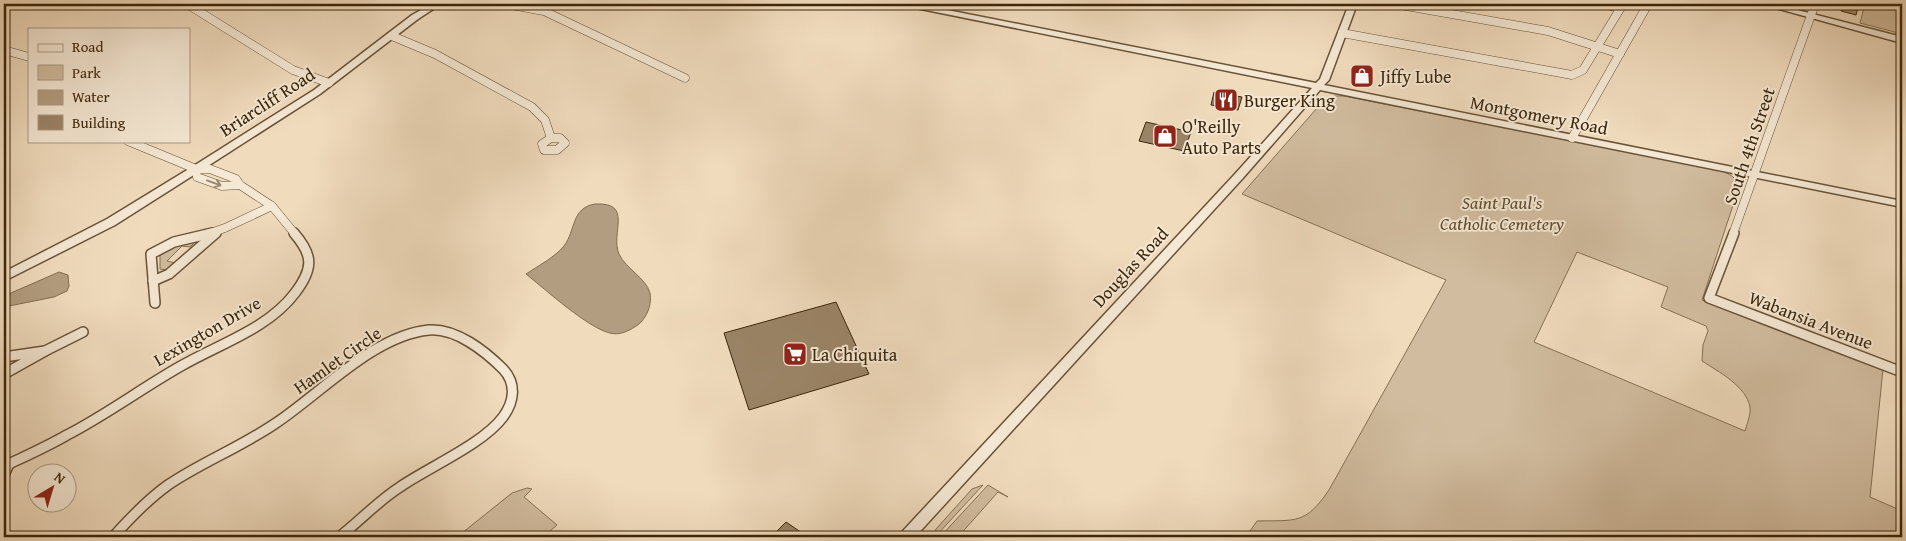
<svg xmlns="http://www.w3.org/2000/svg" width="1906" height="541" font-family="'Gentium Book Plus',serif">
<style>
.green{fill:#d1bc9f;stroke:#867154;fill-rule:evenodd}
.water{fill:#b39d80;stroke:#836d51}
.building{fill:#9a8467;stroke:#3c260a}
.lines{fill:none;stroke-linecap:round;stroke-linejoin:round}
.minor-far1-casing{stroke:#695337;stroke-width:9}
.minor-casing{stroke:#695337;stroke-width:12}
.tertiary-casing{stroke:#695337;stroke-width:3}
.minor-far1{stroke:#f5e8d4;stroke-width:8}
.minor{stroke:#f5e8d4;stroke-width:9}
.tertiary{fill:#f5e8d4;fill-rule:evenodd}
.oneway{stroke:#98876f}
.labels{text-anchor:middle;dominant-baseline:central;stroke-width:4;stroke-linejoin:round;paint-order:stroke}
.poi-label{font-size:18px;fill:#3c260a;stroke:#f5e8d4;text-anchor:start}
.street-label{font-size:18px;fill:#3c260a;stroke:#f5e8d4}
.park-label{font-size:18px;font-style:italic;fill:#614c2f;stroke:#f5e8d4}
</style>
<rect width="100%" height="100%" fill="#f0dbbd"/>
<filter id="stains"><feTurbulence type="fractalNoise" baseFrequency=".004" numOctaves="4"/><feColorMatrix values="0 0 0 0 .2 0 0 0 0 .09 0 0 0 0 .02 0 0 0 .5 -.17"/></filter>
<radialGradient id="worn" r=".72"><stop offset=".6" stop-color="#630" stop-opacity="0"/><stop offset="1" stop-color="#630" stop-opacity=".3"/></radialGradient>
<g class="green">
<polygon points="1865,4 1892,4 1902,6 1902,34 1860,23"/>
<path d="M 1335,96 L 1344,96 L 1719,170 C 1729,174 1739,177 1738,190 L 1702,300 L 1883,369 L 1870,497 L 1902,511 L 1902,537 L 1246,537 L 1257,521 C 1296,520 1305,525 1329,490 L 1446,280 L 1242,194 L 1324,100 ZM 1577,252 L 1668,287 L 1661,307 L 1706,326 L 1708,331 L 1703,345 L 1702,361 C 1719,372 1746,386 1750,407 C 1751,414 1747,424 1745,431 L 1534,342 Z"/>
<polygon points="196,241 190,247 182,246 167,261 175,263 166,270 160,269 160,253 163,249"/>
<polygon points="983,485 935,537 932,537 936,529 972,489"/>
<polygon points="988,485 1008,497 998,492 958,537 940,537"/>
<polygon points="527,488 532,489 524,497 557,525 543,537 457,537 512,493"/>
</g>
<g class="water">
<path d="M 595,204 C 634,202 610,233 619,254 C 626,269 646,278 650,293 C 652,305 647,317 639,324 C 631,330 620,336 610,333 C 588,328 546,290 526,274 C 538,266 555,257 564,246 C 576,230 571,208 595,204 Z"/>
<polygon points="59,272 68,275 69,286 67,291 54,297 4,307 4,296"/>
</g>
<g class="building">
<polygon points="1844,4 1859,4 1856,15 1841,11"/>
<polygon points="1214,92 1242,97 1238,110 1211,105"/>
<polygon points="1146,122 1191,132 1184,151 1139,141"/>
<polygon points="836,302 869,374 749,410 724,333"/>
<polygon points="786,522 808,537 771,537"/>
</g>
<g class="lines">
<g class="minor-far1-casing">
<g id="minor-far1">
<polyline points="187,4 293,70 329,83"/>
<polyline points="506,4 544,11 685,78"/>
<polyline points="1395,4 1548,31 1620,54"/>
<polyline points="1603,4 1620,8"/>
<polyline points="1342,33 1572,75 1583,70 1623,4"/>
<polyline points="392,36 435,54 532,107 545,120 551,138"/>
<polyline points="4,50 29,57"/>
<polygon points="551,138 560,138 565,143 557,150 544,150 542,144"/>
<polyline points="1572,138 1648,4"/>
<polyline points="128,141 196,169 210,169 236,179 240,185 272,206 295,234"/>
<polyline points="196,169 197,177 222,186 240,185"/>
<polyline points="207,234 225,228 272,206"/>
<polyline points="215,234 217,232"/>
<polyline points="1733,234 1815,4"/>
</g>
</g>
<g class="minor-casing">
<g id="minor">
<polyline points="1734,233 1709,298 1902,372"/>
<polyline points="153,281 169,274 216,233"/>
<polyline points="155,303 151,254 174,242 212,233"/>
<polyline points="45,351 83,332"/>
<polyline points="4,357 45,351 4,374"/>
<polyline points="4,459 9,464 4,475"/>
<path d="M 9,464 C 28,455 48,446 67,435 C 106,415 142,388 181,366 C 219,344 268,329 295,293 C 314,268 313,255 294,233"/>
<path d="M 113,537 C 130,518 147,500 168,485 C 202,462 241,447 276,423 C 320,394 374,335 429,330 C 456,328 485,351 503,369 C 517,384 514,402 503,417 C 483,444 429,467 400,487 C 378,501 360,521 339,537"/>
</g>
</g>
<g class="tertiary-casing">
<g id="tertiary">
<polygon points="432,4 441,4 418,19 320,94 200,171 115,225 4,281 4,272 107,219 192,167 314,90 412,15"/>
<polygon points="902,4 917,4 1316,83 1320,79 1349,4 1357,4 1329,80 1324,85 1902,201 1902,207 1320,90 1243,178 915,537 899,537 901,533 1235,174 1312,88 906,6"/>
<polygon points="1761,4 1774,4 1902,37 1902,43"/>
</g>
</g>
<use href="#minor-far1" class="minor-far1"/>
<use href="#minor" class="minor"/>
<use href="#tertiary" class="tertiary"/>
</g>
<defs><path id="oneway-shaft" d="M-6 0H5M1.5-3L5.5 0L1.5 3" fill="none" stroke-width="1.6" stroke-linecap="round" stroke-linejoin="round" transform="scale(1.25)"/></defs>
<use class="oneway" href="#oneway-shaft" transform="translate(214 183) rotate(20)"/>
<defs>
<g id="shop-square" transform="scale(1.25)"><rect x="-9" y="-9" width="18" height="18" rx="4" fill="#8f2418" stroke="#f5e8d4"/><path d="M-5-2.5h2.3a2.7 3.5 0 0 1 5.4 0H5L5.5 6h-11ZM-1.5-2.5h3a1.5 2.3 0 0 0-3 0Z" fill="#fff"/></g>
<g id="restaurant-square" transform="scale(1.25)"><rect x="-9" y="-9" width="18" height="18" rx="4" fill="#8f2418" stroke="#f5e8d4"/><path d="M-5-6h1v4h1v-4h1v4h1v-4h1v5L-1.5 .5V6h-2V.5L-5-1ZM5-6V6H3V1.5H1.5Q1.5-4 5-6Z" fill="#fff"/></g>
<g id="supermarket-square" transform="scale(1.25)"><rect x="-9" y="-9" width="18" height="18" rx="4" fill="#8f2418" stroke="#f5e8d4"/><path d="M-6-5.5h2.5l.6 2H6L4.5 2H-2.5L-4.4-4H-6ZM-1.5 3.2a1.3 1.3 0 1 0 .1 0ZM3 3.2a1.3 1.3 0 1 0 .1 0Z" fill="#fff"/></g>
</defs>
<g fill-rule="evenodd">
<use href="#shop-square" x="1362" y="76"/>
<use href="#restaurant-square" x="1226" y="100"/>
<use href="#shop-square" x="1165" y="136"/>
<use href="#supermarket-square" x="795" y="354"/>
</g>
<g class="labels">
<g class="poi-label">
<text x="1380" y="76">Jiffy Lube</text>
<text x="1244" y="100">Burger King</text>
<text x="1182" y="126">O'Reilly<tspan x="1182" dy="21">Auto Parts</tspan></text>
<text x="812" y="354">La Chiquita</text>
</g>
<g class="street-label">
<text transform="translate(267 102) rotate(-33)">Briarcliff Road</text>
<text transform="translate(1539 115) rotate(11)">Montgomery Road</text>
<text transform="translate(1749 146) rotate(-71)">South 4th Street</text>
<text transform="translate(1130 267) rotate(-47)">Douglas Road</text>
<text transform="translate(1811 320) rotate(21)">Wabansia Avenue</text>
<text transform="translate(207 331) rotate(-30)">Lexington Drive</text>
<text transform="translate(337 360) rotate(-35)">Hamlet Circle</text>
</g>
<g class="park-label">
<text x="1502" y="202">Saint Paul's<tspan x="1502" dy="21">Catholic Cemetery</tspan></text>
</g>
</g>
<rect width="1906" height="541" fill="none" stroke="#f0dbbd" stroke-width="20"/>
<rect x="5" y="5" width="1896" height="531" fill="none" stroke="#3c260a" stroke-width="2.5"/>
<rect x="10" y="10" width="1886" height="521" fill="none" stroke="#3c260a"/>
<rect x="28" y="28" width="162" height="115" fill="#f5e8d4" stroke="#ab9a83"/>
<rect x="38" y="44" width="25" height="8" fill="#f5e8d4" stroke="#ab9a83"/>
<text x="72" y="52" font-size="15" fill="#3c260a">Road</text>
<rect x="38" y="65" width="25" height="15" fill="#d1bc9f" stroke="#ab9a83"/>
<text x="72" y="78" font-size="15" fill="#3c260a">Park</text>
<rect x="38" y="90" width="25" height="15" fill="#b39d80" stroke="#ab9a83"/>
<text x="72" y="102" font-size="15" fill="#3c260a">Water</text>
<rect x="38" y="115" width="25" height="15" fill="#9a8467" stroke="#ab9a83"/>
<text x="72" y="128" font-size="15" fill="#3c260a">Building</text>
<g transform="translate(52 488) rotate(38)"><circle r="24" fill="#f5e8d4" stroke="#ab9a83"/>
<path d="M0-4L9 19L0 12L-9 19Z" fill="#8f2418"/>
<text y="-8" font-size="14" font-weight="bold" text-anchor="middle" fill="#3c260a">N</text>
</g>
<rect width="100%" height="100%" filter="url(#stains)"/>
<rect width="100%" height="100%" fill="url(#worn)"/>
</svg>
